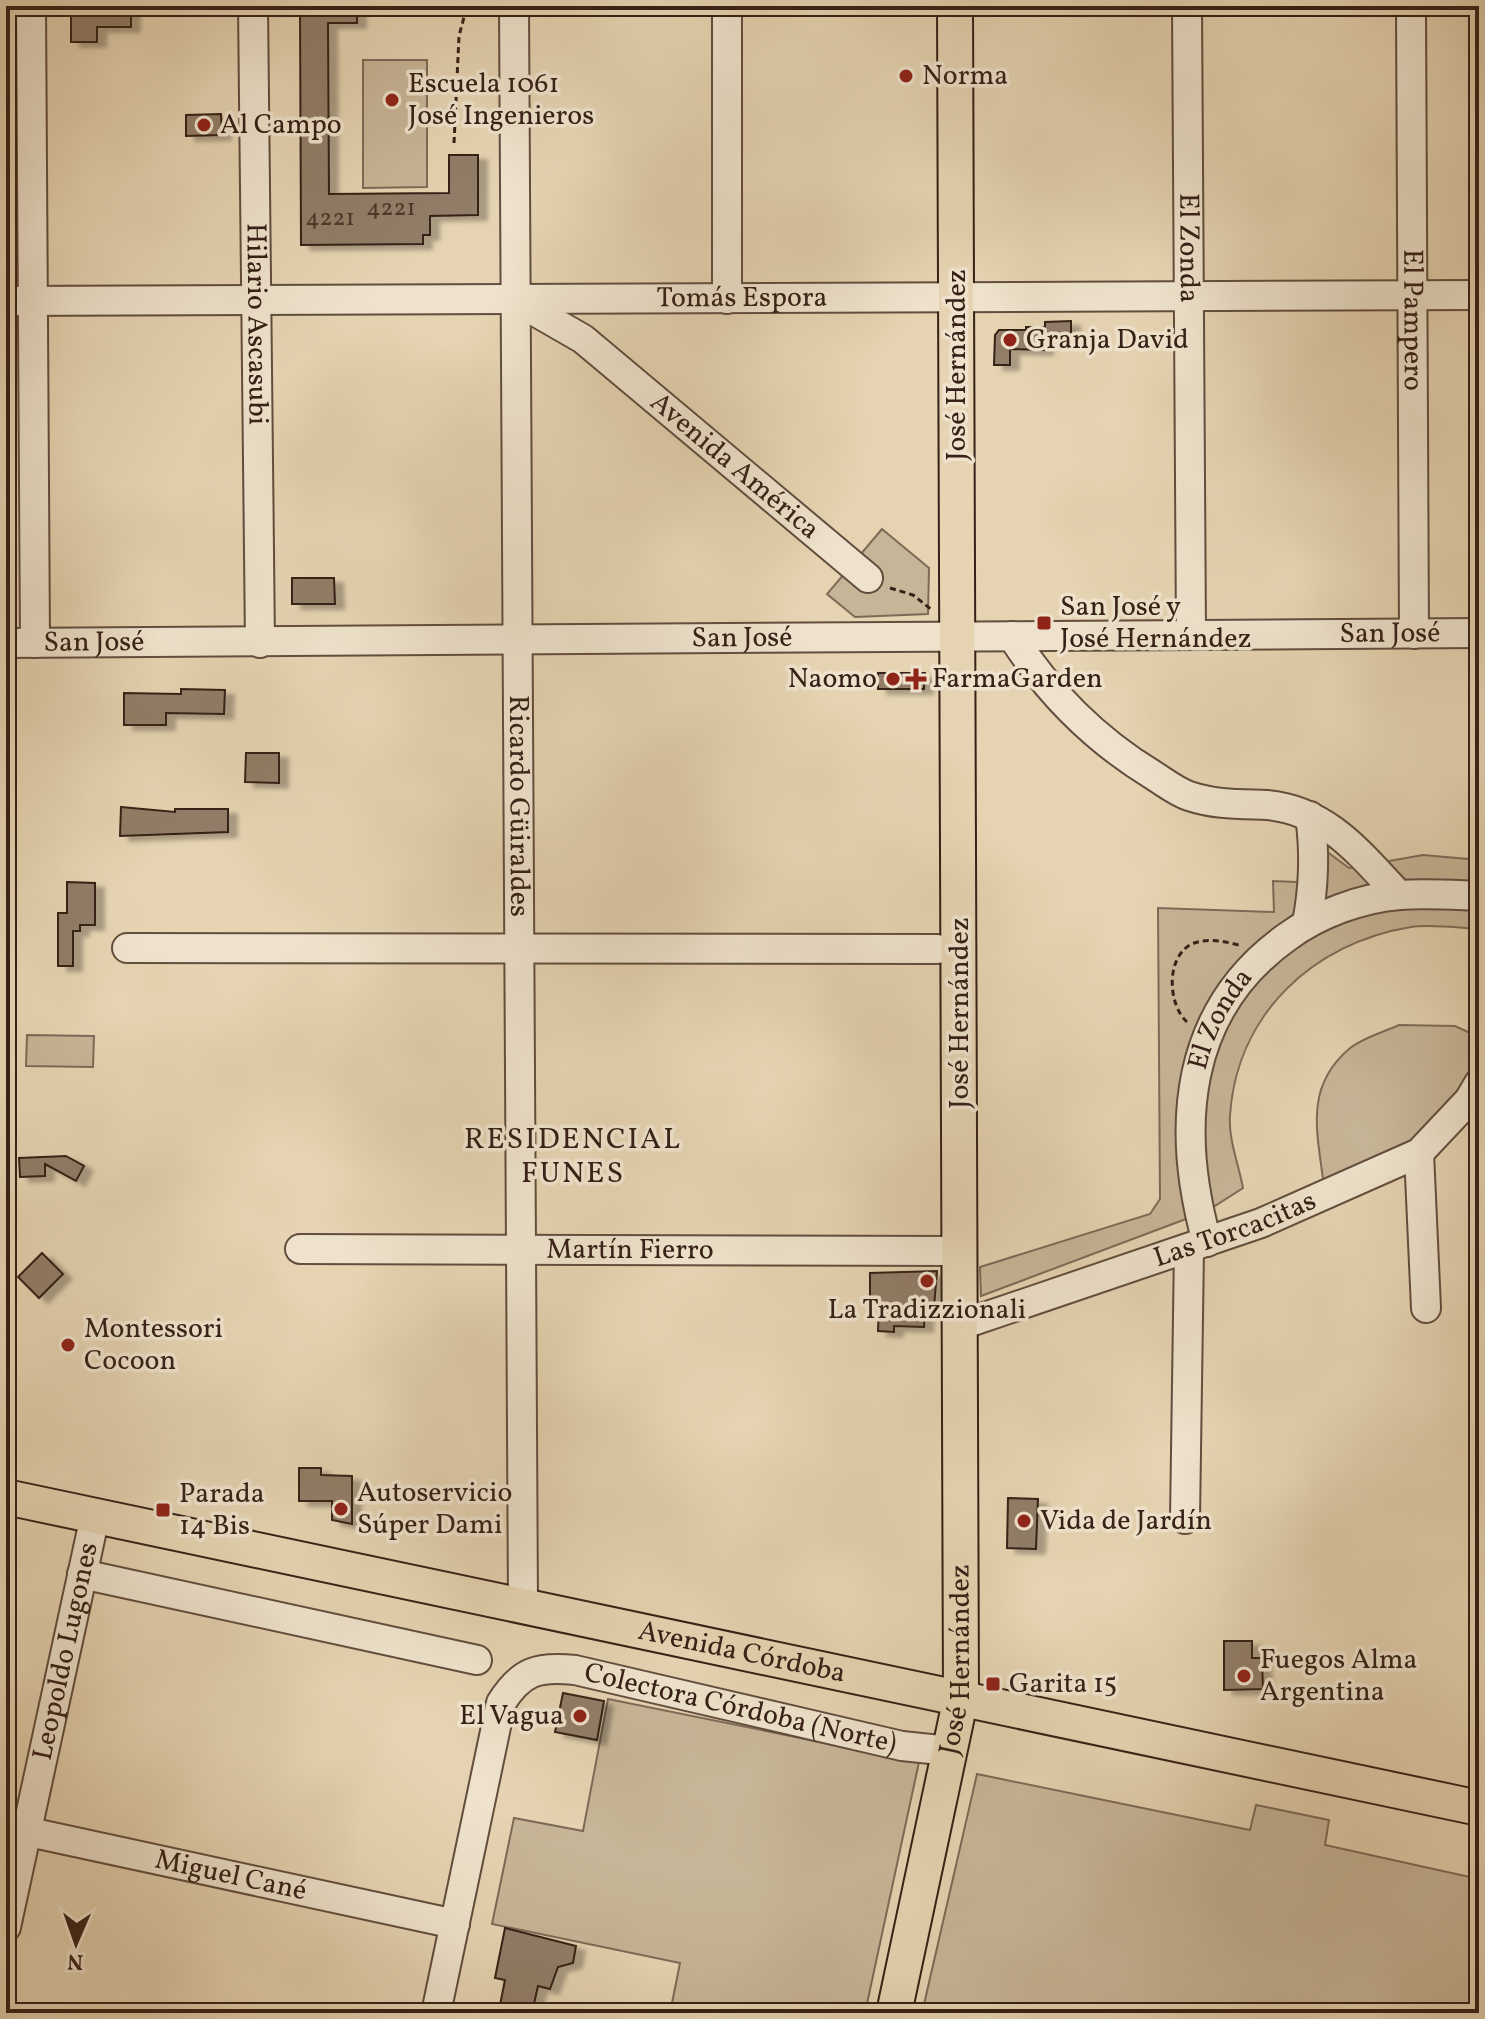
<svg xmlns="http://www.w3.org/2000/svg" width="1485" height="2019" font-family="Vollkorn,serif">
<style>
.green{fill:#c7b597;stroke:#7e6a57;stroke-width:2}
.building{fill:#917d67;stroke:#362017;stroke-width:2;filter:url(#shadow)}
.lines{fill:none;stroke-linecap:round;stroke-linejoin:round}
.minor-casing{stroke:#624d3e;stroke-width:32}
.major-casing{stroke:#362017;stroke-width:38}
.path{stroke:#362017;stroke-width:3;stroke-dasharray:6 4;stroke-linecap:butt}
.minor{stroke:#eee2cc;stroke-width:28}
.major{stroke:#e5d3b1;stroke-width:34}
.poi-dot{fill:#8f2418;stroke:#eee2cc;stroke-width:3}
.labels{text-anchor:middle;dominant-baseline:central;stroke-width:7;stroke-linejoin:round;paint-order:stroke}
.number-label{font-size:24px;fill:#4d372b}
.poi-label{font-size:28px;fill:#362017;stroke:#eee2cc;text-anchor:start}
.street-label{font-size:28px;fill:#362017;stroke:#eee2cc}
.neighbourhood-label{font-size:30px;letter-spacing:2px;fill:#362017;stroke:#eee2cc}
</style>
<defs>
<filter id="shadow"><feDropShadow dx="9" dy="5" stdDeviation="2" flood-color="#0004"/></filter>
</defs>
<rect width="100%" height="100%" fill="#e5d3b1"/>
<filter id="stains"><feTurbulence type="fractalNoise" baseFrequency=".0025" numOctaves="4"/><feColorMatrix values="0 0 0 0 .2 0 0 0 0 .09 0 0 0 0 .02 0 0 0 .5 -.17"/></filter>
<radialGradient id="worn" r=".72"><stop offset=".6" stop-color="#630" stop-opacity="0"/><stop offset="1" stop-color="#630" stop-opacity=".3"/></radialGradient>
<g class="green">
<polygon points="363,60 427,60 427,187 363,188"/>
<polygon points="882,529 929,568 928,614 855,617 827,594"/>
<polygon points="1322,848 1349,868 1423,855 1479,860 1479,890 1361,892 1221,986 1188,1050 1181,1090 1188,1192 1186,1219 981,1296 980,1267 1150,1214 1160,1199 1158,908 1274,912 1273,881 1321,883"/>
<path d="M 1404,902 L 1479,905 L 1479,929 C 1457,928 1432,924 1411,927 C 1313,943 1237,1014 1230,1115 C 1228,1138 1239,1166 1243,1188 L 1207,1211 L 1199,1094 L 1233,1003 L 1276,957 L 1333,921 Z"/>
<path d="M 1399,1025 L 1455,1026 L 1479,1037 L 1479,1063 L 1414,1147 L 1324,1187 C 1318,1135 1303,1088 1349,1049 C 1362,1038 1384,1032 1399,1025 Z"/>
<polygon points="27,1035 94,1036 93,1067 26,1066"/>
<polygon points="608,1699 919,1762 865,2013 670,2013 680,1963 492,1924 514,1818 583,1831"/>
<polygon points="977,1774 1250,1830 1256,1805 1329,1820 1325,1845 1479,1879 1479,2013 922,2013"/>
</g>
<g class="building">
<polygon points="71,6 131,6 131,27 97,27 97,42 71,42"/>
<polygon points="300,6 357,6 357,23 328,23 329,194 449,193 449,155 478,155 478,215 430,216 430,235 423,235 423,244 301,245"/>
<polygon points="221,114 222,135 186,136 186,115"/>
<polygon points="1071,321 1071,336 1045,336 1045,322"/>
<polygon points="1026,327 1045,327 1044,350 1010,349 1010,365 994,365 995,335 999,330 1026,330"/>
<polygon points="292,578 334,578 335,604 292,604"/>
<polygon points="878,673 925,673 924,689 878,689"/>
<polygon points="181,689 225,690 224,714 166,713 166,725 124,725 124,693 181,694"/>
<polygon points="246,753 279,753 279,783 245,782"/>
<polygon points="121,807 175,812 175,809 228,809 228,832 120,836"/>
<polygon points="67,882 95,883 95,925 80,925 80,931 73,931 73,966 58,966 58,913 67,913"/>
<polygon points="66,1156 84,1166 76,1181 45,1164 45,1176 20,1177 19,1158"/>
<polygon points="42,1253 63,1274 39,1298 18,1277"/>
<polygon points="937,1271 934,1307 925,1307 924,1327 894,1326 894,1332 878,1331 879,1304 870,1304 870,1273"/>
<polygon points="299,1468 321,1468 321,1475 352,1476 352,1524 332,1520 332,1501 299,1501"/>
<polygon points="1008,1498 1038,1499 1036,1549 1007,1548"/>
<polygon points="1224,1641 1252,1641 1252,1658 1262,1658 1263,1689 1224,1690"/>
<polygon points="563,1693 604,1701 597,1740 555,1732"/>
<polygon points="505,1928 576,1946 573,1963 558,1967 550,1989 538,1986 532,2013 499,2010 505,1980 495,1978"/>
</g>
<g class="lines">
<g class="minor-casing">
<g id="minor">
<polyline points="31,6 35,643"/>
<path id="s1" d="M 253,6 L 260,643"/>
<path id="s2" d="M 514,6 L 523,1606"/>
<polyline points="727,6 727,299"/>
<path id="s3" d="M 1187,6 L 1191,635"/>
<path id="s4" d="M 1411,6 L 1414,634"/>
<path id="s5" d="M 6,301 L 1479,295"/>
<path id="s6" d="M 517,301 L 583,339 L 868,578"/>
<path d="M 1012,636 C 1049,694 1094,739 1153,775 C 1164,782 1177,792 1189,796 C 1216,805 1240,804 1267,805 C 1327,810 1361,855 1399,895"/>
<path id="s7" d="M 6,643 L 1479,633"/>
<path d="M 1307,923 C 1314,887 1315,851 1310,816"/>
<polyline points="127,948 937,949"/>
<polyline points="1419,1153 1426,1308"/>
<path id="s8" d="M 1207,1242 C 1175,1127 1184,1010 1287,937 C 1318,914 1361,898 1400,895 C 1426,893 1453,895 1479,896"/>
<path id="s9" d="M 300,1249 L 961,1251"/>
<path id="s10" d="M 961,1325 L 1261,1223 L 1419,1153 L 1469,1100 L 1479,1083"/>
<polyline points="1185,1519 1189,1249"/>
<polyline points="82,1574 477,1660"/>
<path id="s11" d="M 6,1827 L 455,1924"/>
<path id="s12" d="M 6,1927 L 95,1516"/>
<path id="s13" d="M 436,2013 L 501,1703 C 521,1671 538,1666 575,1670 L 902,1746 L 950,1751"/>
</g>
</g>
<g class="major-casing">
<g id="major">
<path id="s14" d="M 6,1497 L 1479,1808"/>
<path id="s15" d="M 894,2013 L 961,1697 L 955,6"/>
</g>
</g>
<g class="path">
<polyline points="454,143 459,36 467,6"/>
<polyline points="890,588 913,595 932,610"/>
<path d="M 1187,1022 C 1168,1005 1165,957 1192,944 C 1207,937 1228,942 1242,946"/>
</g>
<use href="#minor" class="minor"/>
<use href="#major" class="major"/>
</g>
<g class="poi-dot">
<circle cx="906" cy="76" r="8"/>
<circle cx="392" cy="100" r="8"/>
<circle cx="204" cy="125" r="8"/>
<circle cx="1010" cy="340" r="8"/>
<rect x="1036" y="615" width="16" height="16" rx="4"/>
<circle cx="893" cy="679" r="8"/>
<path d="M912 667h8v8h8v8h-8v8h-8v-8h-8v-8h8z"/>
<circle cx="927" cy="1281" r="8"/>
<circle cx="68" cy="1345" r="8"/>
<circle cx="341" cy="1509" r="8"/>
<rect x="155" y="1502" width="16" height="16" rx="4"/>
<circle cx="1024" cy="1521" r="8"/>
<circle cx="1244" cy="1676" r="8"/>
<rect x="985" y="1676" width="16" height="16" rx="4"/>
<circle cx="580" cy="1716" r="8"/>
</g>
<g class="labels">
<g class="number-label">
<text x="391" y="209">4221</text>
<text x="330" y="219">4221</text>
</g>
<g class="poi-label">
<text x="922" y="76">Norma</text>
<text x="408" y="84">Escuela 1061<tspan x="408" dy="32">José Ingenieros</tspan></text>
<text x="220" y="125">Al Campo</text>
<text x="1026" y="340">Granja David</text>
<text x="1060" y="607">San José y<tspan x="1060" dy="32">José Hernández</tspan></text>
<text x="877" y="679" text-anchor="end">Naomo</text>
<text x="932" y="679">FarmaGarden</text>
<text x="927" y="1310" text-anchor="middle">La Tradizzionali</text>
<text x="84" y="1329">Montessori<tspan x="84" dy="32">Cocoon</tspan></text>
<text x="357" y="1493">Autoservicio<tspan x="357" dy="32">Súper Dami</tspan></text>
<text x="179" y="1494">Parada<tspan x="179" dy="32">14 Bis</tspan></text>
<text x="1040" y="1521">Vida de Jardín</text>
<text x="1260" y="1660">Fuegos Alma<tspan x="1260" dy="32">Argentina</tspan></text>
<text x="1009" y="1684">Garita 15</text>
<text x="564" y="1716" text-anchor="end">El Vagua</text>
</g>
<g class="street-label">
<text stroke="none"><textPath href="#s3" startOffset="242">El Zonda</textPath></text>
<text stroke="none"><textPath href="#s5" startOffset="736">Tomás Espora</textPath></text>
<text stroke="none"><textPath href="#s4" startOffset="314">El Pampero</textPath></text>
<text stroke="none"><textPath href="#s1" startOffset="318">Hilario Ascasubi</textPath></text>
<text transform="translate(957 365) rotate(-90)">José Hernández</text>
<text stroke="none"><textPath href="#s6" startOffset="274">Avenida América</textPath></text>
<text stroke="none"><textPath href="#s7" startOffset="1384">San José</textPath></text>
<text stroke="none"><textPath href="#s7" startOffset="736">San José</textPath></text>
<text stroke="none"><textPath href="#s7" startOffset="88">San José</textPath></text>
<text stroke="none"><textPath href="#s2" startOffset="800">Ricardo Güiraldes</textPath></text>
<text transform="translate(960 1013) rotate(-90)">José Hernández</text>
<text stroke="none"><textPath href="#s8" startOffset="230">El Zonda</textPath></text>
<text stroke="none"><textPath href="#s10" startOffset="290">Las Torcacitas</textPath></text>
<text stroke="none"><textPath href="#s9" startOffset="330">Martín Fierro</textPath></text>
<text stroke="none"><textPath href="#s12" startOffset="282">Leopoldo Lugones</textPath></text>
<text stroke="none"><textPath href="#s14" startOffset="752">Avenida Córdoba</textPath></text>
<text stroke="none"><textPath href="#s15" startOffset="360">José Hernández</textPath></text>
<text stroke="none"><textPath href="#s13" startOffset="574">Colectora Córdoba (Norte)</textPath></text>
<text stroke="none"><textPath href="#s11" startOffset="230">Miguel Cané</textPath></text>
</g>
<g class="neighbourhood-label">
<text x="573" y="1140">RESIDENCIAL<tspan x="573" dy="34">FUNES</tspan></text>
</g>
</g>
<rect width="1485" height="2019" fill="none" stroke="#e5d3b1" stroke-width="32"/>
<rect x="8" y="8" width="1469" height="2003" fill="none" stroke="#362017" stroke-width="4"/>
<rect x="16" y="16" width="1453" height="1987" fill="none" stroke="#362017" stroke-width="2"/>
<g transform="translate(76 1943) rotate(182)" stroke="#eee2cc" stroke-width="6" paint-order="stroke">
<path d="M0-6L14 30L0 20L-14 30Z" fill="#362017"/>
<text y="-12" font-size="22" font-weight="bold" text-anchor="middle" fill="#362017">N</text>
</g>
<rect width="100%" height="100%" filter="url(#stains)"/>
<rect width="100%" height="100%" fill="url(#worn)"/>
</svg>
